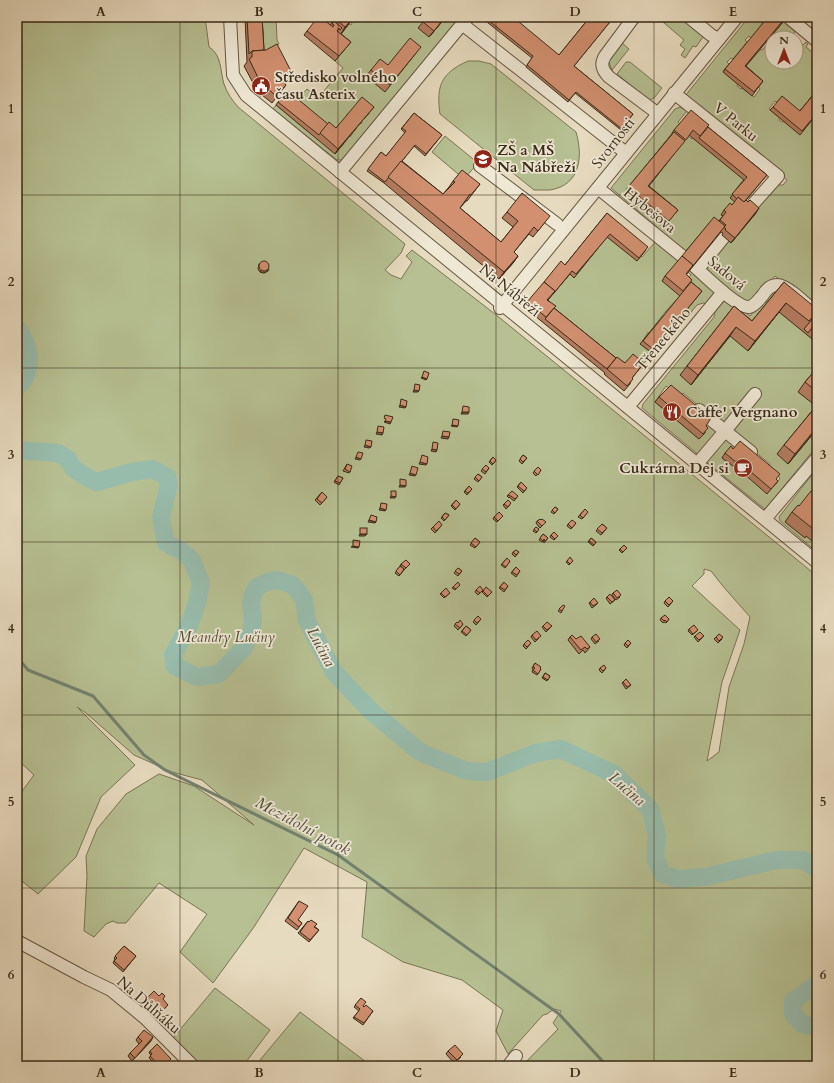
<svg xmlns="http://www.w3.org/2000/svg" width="834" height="1083" font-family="Cardo,serif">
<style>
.green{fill:#b6c092;stroke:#787554;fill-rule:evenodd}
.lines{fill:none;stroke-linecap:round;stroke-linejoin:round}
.stream{stroke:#728270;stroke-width:3}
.river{stroke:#98bcac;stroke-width:18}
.minor-casing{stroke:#645641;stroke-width:14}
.minor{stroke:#efe8d5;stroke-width:12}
.wall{fill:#b57c60;stroke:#392a17}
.shaded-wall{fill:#93654e;stroke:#392a17}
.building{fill:#d29070;stroke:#392a17}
.grid{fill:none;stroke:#392a17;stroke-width:1;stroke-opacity:0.55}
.labels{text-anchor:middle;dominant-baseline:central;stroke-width:3.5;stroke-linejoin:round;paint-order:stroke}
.poi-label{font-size:15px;font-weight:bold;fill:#392a17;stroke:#efe8d5;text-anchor:start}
.street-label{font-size:15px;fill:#392a17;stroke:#efe8d5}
.park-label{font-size:15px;font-style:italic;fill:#585036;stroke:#efe8d5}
.water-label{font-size:16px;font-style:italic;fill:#514e3c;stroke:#efe8d5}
.neatline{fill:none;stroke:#392a17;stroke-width:1.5}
.grid-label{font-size:13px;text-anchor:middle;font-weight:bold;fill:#392a17}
</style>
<rect width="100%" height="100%" fill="#e7dbbf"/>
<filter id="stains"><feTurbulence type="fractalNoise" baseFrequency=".005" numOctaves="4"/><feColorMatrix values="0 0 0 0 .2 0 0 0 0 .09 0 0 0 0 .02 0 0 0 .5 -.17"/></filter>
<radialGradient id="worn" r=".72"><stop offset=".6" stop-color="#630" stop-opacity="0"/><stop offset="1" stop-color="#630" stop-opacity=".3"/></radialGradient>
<g class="green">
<path d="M 17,17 L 205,17 L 209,47 C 222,55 220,71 224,84 C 227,93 232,100 238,107 L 405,244 L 401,253 L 385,270 L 391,275 L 401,279 L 412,262 L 406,256 L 412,250 L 495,314 L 817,576 L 817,1066 L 536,1066 L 539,1062 L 534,1066 L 522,1066 L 558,1029 L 553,1023 L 561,1011 L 554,1009 L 547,1014 L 543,1015 L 508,1054 L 496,1031 L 503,1010 L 462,980 L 403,962 L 362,937 L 367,882 L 304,848 L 254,927 L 213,983 L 180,952 L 207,914 L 159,883 L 126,923 L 117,923 L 113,921 L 106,924 L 94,937 L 84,931 L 87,876 L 86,856 L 97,829 L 126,794 L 159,774 L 194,786 L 254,825 L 202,780 L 172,772 L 134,755 L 86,713 L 77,707 L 135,765 L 101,797 L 76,857 L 38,894 L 17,877 L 17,798 L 34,775 L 17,759 ZM 704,569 L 711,571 L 722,585 L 750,617 L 744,644 L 729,687 L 719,752 L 707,761 L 722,682 L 740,630 L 692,586 L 704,574 Z"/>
<polygon points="259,17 276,17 277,40 279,44 263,53 260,35 263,35 262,21 259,20"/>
<polygon points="354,17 460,17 344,160 337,160 273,109 276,105 306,130 342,146 349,136 350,137 360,123 361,124 362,122 362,121 370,113 347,114 347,116 334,130 289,93 294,93 299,97 307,89 318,98 343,68 335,61 350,42 341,34 349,24 351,25 352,23 351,22"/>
<polygon points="663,17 684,17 702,32 703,37 696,47 693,46 685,58 681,55 685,49 680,45 684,40 663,22"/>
<polygon points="747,17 768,17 766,20 763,18 761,22 762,24 751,38 749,36 745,40 747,42 733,59 731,58 727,62 729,64 723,71 738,84 737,86 741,89 742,88 754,97 760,89 745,67 760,49 762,50 770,41 768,40 784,20 796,30 792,36 794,38 772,38 772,62 796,62 796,39 803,45 806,42 808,44 806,47 817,56 817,90 799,112 775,101 769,109 780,118 779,120 782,122 784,121 800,134 817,113 817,309 775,276 755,300 745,302 702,269 756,206 777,185 783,185 787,180 685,96 748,18"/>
<polygon points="621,42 629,49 612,70 609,63 608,59"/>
<path d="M 468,61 L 479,61 L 491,64 L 576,132 C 583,156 581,185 550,190 C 545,190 539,190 534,190 L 440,114 C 436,86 441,73 468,61 Z"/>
<polygon points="626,62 630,62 662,88 654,98 649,100 617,74"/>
<polygon points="680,107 687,111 678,122 680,124 626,191 666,224 646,189 688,136 692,139 693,138 744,179 736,189 735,202 729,208 723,212 723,216 716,224 711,221 683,254 659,231 657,227 611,188 675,109"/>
<polygon points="445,136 478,163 464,179 432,152"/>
<polygon points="607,236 642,257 656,241 680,258 680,296 665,312 649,333 648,332 641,344 651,352 684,312 685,282 691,275 688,272 691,268 716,292 707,304 703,303 697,305 650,362 647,360 640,367 621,368 544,305 569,273"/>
<path d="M 775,289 L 817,317 L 817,446 L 765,509 L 704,460 L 724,440 L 727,439 L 743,448 L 730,453 L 727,451 L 722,458 L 745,475 L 776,484 L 780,478 L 768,468 L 770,464 L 683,393 L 679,396 L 666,386 L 655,402 L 699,439 L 704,428 L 708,423 L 718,432 L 700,456 L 642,408 L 643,404 L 714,317 C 715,311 716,310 719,305 C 728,294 742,310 750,316 L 769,292 Z"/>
<polygon points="817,471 817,488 816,490 817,491 817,552 780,521 779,517 814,472"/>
<polygon points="215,988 270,1030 243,1066 198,1066 172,1039"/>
<polygon points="300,1012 370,1065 369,1066 255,1066"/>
</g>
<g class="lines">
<polyline class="stream" points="17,657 28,670 93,696 144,755 165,770 338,855 559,1014 607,1066"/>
<g class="river">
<path d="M 17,328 C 30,344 35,372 17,387"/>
<polyline points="17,450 58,453 68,459 73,468 86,477 97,482 132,472 153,469 167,477 169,484 161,518 166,543 180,550 192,560 201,583 197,603 189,626 173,655 175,666 197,677 219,674 244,648 251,632 253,621 251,602 253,595 257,587 267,582 278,580 293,585 304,600 307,621 334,672 371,711 420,752 467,771 487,772 536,753 561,749 614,774 651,810 657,836 655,858 662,874 678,879 705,877 777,860 803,860 817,869"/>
<polyline points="817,984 793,1001 793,1014 802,1024 817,1027"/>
</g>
<g class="minor-casing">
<g id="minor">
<polyline points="230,17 233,75 246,95 817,562"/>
<path d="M 634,17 L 605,56 C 600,64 602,70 609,77 L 657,113"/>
<polyline points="689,17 711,35 719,39"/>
<polyline points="788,17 817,41"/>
<polyline points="462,24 626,153"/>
<polyline points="674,93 778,176 754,203"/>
<polyline points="480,166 557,224"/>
<polyline points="340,172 468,17"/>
<polyline points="598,188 682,256"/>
<path d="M 693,265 C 703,274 737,308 749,307 C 755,306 759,299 763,295 C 766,290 771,285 777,285 C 788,285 809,307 817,314"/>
<polyline points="698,269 724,237"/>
<polyline points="500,308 737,17"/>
<polyline points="628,407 723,292"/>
<polyline points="751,452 725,431 755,394"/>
<polyline points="697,464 725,431 699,410"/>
<polyline points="765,519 817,458"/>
<polyline points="17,941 84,977 111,990 145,1018 193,1066"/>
<polyline points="508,1066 516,1056"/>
</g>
</g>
<use href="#minor" class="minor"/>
</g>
<g class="wall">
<polygon points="245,17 262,17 264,50 288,82 285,84 286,85 272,103 262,95 260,96 244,66 247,62"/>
<polygon points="335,17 354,17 341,34 351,42 335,61 304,35 307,31 330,25"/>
<polygon points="446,17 429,37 418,28 423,22"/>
<polygon points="490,17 559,55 589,18 588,17 614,17 574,66 633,114 621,130 575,93 568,102 526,67 532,58 487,22"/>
<polygon points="808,17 817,17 817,25"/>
<polygon points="784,21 746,66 763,81 752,96 723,72 725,69"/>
<polygon points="416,53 385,92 366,76 371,70 388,65"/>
<polygon points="817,90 817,114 800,135 770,110 773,107 800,111"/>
<polygon points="278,102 328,124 336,128 370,111 335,154 276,105"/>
<polygon points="414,113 442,135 425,156 414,146 402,161 443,194 449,187 453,181 480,184 467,201 466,201 460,208 501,242 513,227 502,218 507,212 545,222 533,237 529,234 514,252 518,256 513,263 499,279 384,183 367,171 381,152 386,156 405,133 401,129"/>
<polygon points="708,127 767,175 746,200 756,213 731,243 722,235 723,233 721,232 686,275 691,282 702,291 652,353 640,344 680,296 662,281 665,276 719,221 723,216 721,215 724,210 732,205 735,202 730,198 744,180 689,135 649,186 678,210 666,224 626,190 671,135 674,130"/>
<polygon points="607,213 646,250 637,261 607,237 574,278 570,274 548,300 554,308 616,358 625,363 640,368 632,378 630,384 624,391 604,374 605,373 524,307 527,302 565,265"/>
<polygon points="260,263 268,271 264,273 260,272 258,269 259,264"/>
<polygon points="784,282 813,318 817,321 817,343 779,312 748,351 730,336 691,385 680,375 687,366 734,306 752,321"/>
<polygon points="817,368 817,429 788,464 777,454 784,445 816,406 798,392 805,382"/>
<polygon points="659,397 706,426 705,433 699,439 655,402"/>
<polygon points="733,449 778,481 767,494 734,465 733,466 722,458 725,453"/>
<polygon points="523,455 527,458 522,464 519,461"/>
<polygon points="493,457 496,460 492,465 489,462"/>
<polygon points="347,464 350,472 349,473 343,471"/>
<polygon points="486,465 489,468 485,474 481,471"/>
<polygon points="538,467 541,470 536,476 533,473"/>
<polygon points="478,474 482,477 478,482 474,479"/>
<polygon points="338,476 343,478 339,485 334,482"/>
<polygon points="521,482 527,488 523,493 517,487"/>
<polygon points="469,486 472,489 467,495 464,492"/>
<polygon points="322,492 327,497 320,505 315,500"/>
<polygon points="508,495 518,496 514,501 509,497 509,498 507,496"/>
<polygon points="456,500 460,504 455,510 451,506"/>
<polygon points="504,504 510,505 506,509 503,505"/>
<polygon points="799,506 815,510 817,512 817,545 806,536 805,538 785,522 792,512"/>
<polygon points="555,507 558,509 554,514 551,512"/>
<polygon points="585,509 587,513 582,519 578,517"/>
<polygon points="445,513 449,515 444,521 441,518"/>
<polygon points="503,516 497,522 493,519 494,517"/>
<polygon points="537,521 546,522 540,528 536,523"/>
<polygon points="576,523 571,529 567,526 568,524"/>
<polygon points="602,524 607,528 601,535 596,531"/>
<polygon points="442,525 435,533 431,529 433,527"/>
<polygon points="536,527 538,531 536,533 533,531"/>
<polygon points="543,534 548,538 544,543 543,541 542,542 539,540"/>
<polygon points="551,535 558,536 554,540 550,537"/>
<polygon points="475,538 480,542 475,548 470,545"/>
<polygon points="591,538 596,542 593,546 588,542"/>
<polygon points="627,548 622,553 619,550 620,549"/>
<polygon points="513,552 519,552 515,557 512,554"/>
<polygon points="507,558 510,561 505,568 501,565"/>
<polygon points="567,561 572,562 569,565 566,562"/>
<polygon points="401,564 409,565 404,570 399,576 395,573 400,566 402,567 400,566"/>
<polygon points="516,567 520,571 516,577 511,573"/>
<polygon points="458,568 462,571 458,576 454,573"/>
<polygon points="504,582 508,586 504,592 499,588"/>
<polygon points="460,585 455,590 452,588 453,587"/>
<polygon points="476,590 482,591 478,595 475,592"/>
<polygon points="483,591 490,594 487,597 482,592"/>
<polygon points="441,593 450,593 444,598 440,594"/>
<polygon points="613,593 620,597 616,600 612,595"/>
<polygon points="607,597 615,600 610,604 606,598"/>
<polygon points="665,601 673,601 668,607 664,603"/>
<polygon points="590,602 597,604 592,608 589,603"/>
<polygon points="563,605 562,611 561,613 558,611"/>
<polygon points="478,616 481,619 476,625 473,622"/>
<polygon points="661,618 669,619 666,623 664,622 663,623 660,620"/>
<polygon points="457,622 458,623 463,624 458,630 454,626"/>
<polygon points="466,626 471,630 466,636 461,632"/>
<polygon points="543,626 552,626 546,632 542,627"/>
<polygon points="689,629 697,631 692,635 688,631"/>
<polygon points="719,634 722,639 718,643 714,639"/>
<polygon points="532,635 539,638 535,642 531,637"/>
<polygon points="695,636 704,636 698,642 694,637"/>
<polygon points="570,637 576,639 590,647 585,653 583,650 579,654 568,640"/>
<polygon points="592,637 599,641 595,644 591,639"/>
<polygon points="531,643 526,649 523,646 524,644"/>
<polygon points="625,643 631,643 627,648 624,645"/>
<polygon points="535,663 541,669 537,675 532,672 533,670 532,668"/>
<polygon points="600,668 606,668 602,673 599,670"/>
<polygon points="545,673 550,676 547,681 542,678"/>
<polygon points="623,682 631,685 626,689 622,683"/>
<polygon points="299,901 298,920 302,923 297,930 285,921"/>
<polygon points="308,921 319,930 309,942 298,933"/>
<polygon points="124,946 136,956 123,972 113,963 115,959 114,958"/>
<polygon points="361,998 363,1006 373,1011 363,1025 353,1018 359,1011 354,1007"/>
<polygon points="145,1000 167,1006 158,1016 144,1002"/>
<polygon points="138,1037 151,1041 132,1061 128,1056 130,1053 139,1044 136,1040"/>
<polygon points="150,1051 171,1059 164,1066 157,1066 149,1058 151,1055 149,1053"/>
<polygon points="448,1051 461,1057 454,1063 446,1054"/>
</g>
<g class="shaded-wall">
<polygon points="354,17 341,34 345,27"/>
<polygon points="445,17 446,17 429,37 434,31"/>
<polygon points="293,75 288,82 277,87 282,81"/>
<polygon points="267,88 262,95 260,96 264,90"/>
<polygon points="374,107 370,111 335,154 338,149"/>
<polygon points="759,208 756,213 731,243"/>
<polygon points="518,256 513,263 499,279 504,272"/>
<polygon points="269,269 268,271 264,273 260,272 261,270"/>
<polygon points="786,303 779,312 748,351 755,341"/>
<polygon points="736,327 730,336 691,385 698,375"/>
<polygon points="422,377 427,379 426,380 421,378"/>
<polygon points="414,390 419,391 418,392 413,392"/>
<polygon points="400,405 406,407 405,408 399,407"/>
<polygon points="462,412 469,412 468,414 461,414"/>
<polygon points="385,421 391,422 390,424 384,422"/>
<polygon points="452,425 458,426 457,427 451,426"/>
<polygon points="817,427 817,429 788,464 795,454"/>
<polygon points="377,432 383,433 382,435 376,434"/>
<polygon points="442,436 449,437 448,439 441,438"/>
<polygon points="365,445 371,447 369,448 364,447"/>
<polygon points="432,449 437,450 436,452 431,451"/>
<polygon points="356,457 361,459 360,460 355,459"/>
<polygon points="420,462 427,464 426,465 419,464"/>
<polygon points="410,473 416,475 415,476 409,475"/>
<polygon points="400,485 406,486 405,487 399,487"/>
<polygon points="391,496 396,497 395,498 390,498"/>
<polygon points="380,508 386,510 385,511 379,510"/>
<polygon points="369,520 376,522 375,523 368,522"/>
<polygon points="360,534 367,534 365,536 359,536"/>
<polygon points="353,546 359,547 358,548 351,547"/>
<polygon points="153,1037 151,1041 132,1061 135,1058"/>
</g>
<g class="building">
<polygon points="247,17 262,17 264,50 252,51 249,54"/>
<polygon points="318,17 320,17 333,27 334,25 332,24 334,21 342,28 340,30 339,28 337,31 351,42 339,56 307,31"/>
<polygon points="335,17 354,17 345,27 334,18"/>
<polygon points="426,17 445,17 434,31 423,22"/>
<polygon points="490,17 513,17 559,55 590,17 614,17 574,66 633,114 622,129 576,92 569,100 527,65 533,56 488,20"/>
<polygon points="768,17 786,17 745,66 763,81 754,92 725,69"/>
<polygon points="410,38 421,47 390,85 371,70 380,59 388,65"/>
<polygon points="277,44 293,75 282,81 286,85 276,96 267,88 264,90 249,59 252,57 252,51 266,50"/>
<polygon points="817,90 817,113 802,131 773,107 782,96 800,111"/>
<polygon points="288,91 328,124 319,135 278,102"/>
<polygon points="362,97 374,107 338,149 320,133 329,122 336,128"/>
<polygon points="691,110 709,125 700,136 693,130 686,140 674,130"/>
<polygon points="414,113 442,135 426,154 415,145 385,182 368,169 381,152 386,156 406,131 402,128"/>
<polygon points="708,127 767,175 744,202 738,197 737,199 732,194 747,177 699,138"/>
<polygon points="674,132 685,141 648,186 678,210 669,221 628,187"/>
<polygon points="401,161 443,194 455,182 453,181 462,170 480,184 471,195 470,194 460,208 501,242 518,221 507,212 522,193 550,216 538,231 534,227 514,252 518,256 504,272 388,177"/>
<polygon points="738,197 744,202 746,200 748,202 750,200 759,208 735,238 725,230 726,229 724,227 726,225 720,220 726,212 724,210 730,203 732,205"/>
<polygon points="607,213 648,247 639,258 610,234 576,274 572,271 554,293 555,291 544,282 561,261 565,265"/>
<polygon points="714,217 725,226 692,267 693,265 682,256"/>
<polygon points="682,256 693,265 686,274 692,280 683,291 665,276"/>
<circle cx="264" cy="266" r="5"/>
<polygon points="544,282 555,291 547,300 556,306 546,317 527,302"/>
<polygon points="691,282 702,291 654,350 643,341"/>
<polygon points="784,282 817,309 817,312 809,321 786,303 755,341 736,327 698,375 687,366 734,306 752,321"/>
<polygon points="554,308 616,358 607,369 545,319"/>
<polygon points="813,318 817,321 808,333 804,329"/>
<polygon points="817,321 817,328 814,325"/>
<polygon points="633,354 644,363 632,378 633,379 627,386 607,369 617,357 625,363"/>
<polygon points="817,368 817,392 805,382"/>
<polygon points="424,371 429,373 427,379 422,377"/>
<polygon points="415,384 420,385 419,391 414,390"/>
<polygon points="671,385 711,418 706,426 708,428 703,434 659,397"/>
<polygon points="401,399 407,401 406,407 400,405"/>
<polygon points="817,405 817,427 795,454 784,445"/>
<polygon points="463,406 469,407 469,412 462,412"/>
<polygon points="385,415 393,417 391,422 385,421 386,419 384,418"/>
<polygon points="453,419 459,420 458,426 452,425"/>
<polygon points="378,426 384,427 383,433 377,432"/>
<polygon points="443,431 450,432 449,437 442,436"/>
<polygon points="366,440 372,441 371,447 365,445"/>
<polygon points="740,441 780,474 776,479 778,481 771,489 737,460 736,462 725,453 731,446 733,449"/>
<polygon points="433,442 438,443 437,450 432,449"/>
<polygon points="358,452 363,453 361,459 356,457"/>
<polygon points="422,455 428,457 427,464 420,462"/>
<polygon points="523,455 527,458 523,462 520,459"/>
<polygon points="493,457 496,460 493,464 490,461"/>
<polygon points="347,464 352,466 350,472 345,469"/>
<polygon points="486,465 489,468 486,472 482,469"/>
<polygon points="412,466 418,468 416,475 410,473"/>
<polygon points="538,467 541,470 538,475 534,471"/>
<polygon points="478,474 482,477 479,481 475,477"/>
<polygon points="338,476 343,478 340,483 335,481"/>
<polygon points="400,479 406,480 406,486 400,485"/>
<polygon points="521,482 527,488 524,491 518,486"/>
<polygon points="469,486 472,489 468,493 465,491"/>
<polygon points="391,491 396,491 396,497 391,496"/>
<polygon points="512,491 518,496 515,499 511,496 510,496 508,495"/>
<polygon points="811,491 817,496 817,507 815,510 817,512 817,530 813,527 812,528 792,512 798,505 799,506"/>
<polygon points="322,492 327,497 322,503 317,499"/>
<polygon points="456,500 460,504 456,509 452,505"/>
<polygon points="508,500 511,503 508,507 504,504"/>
<polygon points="381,503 387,504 386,510 380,508"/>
<polygon points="555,507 558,509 555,513 552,510"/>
<polygon points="585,509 588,512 583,518 580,515"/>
<polygon points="499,512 503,516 498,521 494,517"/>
<polygon points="445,513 449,515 445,520 442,517"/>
<polygon points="371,515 377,517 376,522 369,520"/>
<polygon points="540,519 541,520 542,519 546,522 542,526 537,521"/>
<polygon points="572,520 576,523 572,528 568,524"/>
<polygon points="439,521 442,525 436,531 433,527"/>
<polygon points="602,524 607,528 602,533 597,529"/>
<polygon points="536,527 539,529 537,532 534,529"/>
<rect x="360" y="528" width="7" height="6"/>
<polygon points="554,532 558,536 555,539 551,535"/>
<polygon points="543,534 548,538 545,541 544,539 543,541 540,538"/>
<polygon points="475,538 480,542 476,547 471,543"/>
<polygon points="591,538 596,542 594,545 589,541"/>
<polygon points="353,540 360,541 359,547 353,546"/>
<polygon points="624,545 627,548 623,552 620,549"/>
<polygon points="516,550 519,552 516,555 513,552"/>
<polygon points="570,557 573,561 570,564 567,561"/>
<polygon points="507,558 510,561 506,567 502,564"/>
<polygon points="406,560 410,564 406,568 401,564"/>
<polygon points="400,566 404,569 400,575 396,571"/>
<polygon points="516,567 520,571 517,575 512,572"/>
<polygon points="458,568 462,571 459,574 455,571"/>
<polygon points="458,582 460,585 456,589 453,587"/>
<polygon points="504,582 508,586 505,590 500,587"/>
<polygon points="480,586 483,590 480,593 476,590"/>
<polygon points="486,587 492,592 488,596 483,591"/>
<polygon points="446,588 450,593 445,597 441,593"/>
<polygon points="617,590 621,595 617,598 613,593"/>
<polygon points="610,594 615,600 612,602 607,597"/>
<polygon points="669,597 673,601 669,605 665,601"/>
<polygon points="594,598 598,603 593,606 590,602"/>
<polygon points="563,605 565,606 562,611 559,609"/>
<polygon points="665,615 669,619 667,622 665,620 664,621 661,618"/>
<polygon points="478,616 481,619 477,623 474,620"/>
<polygon points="460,620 463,624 460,628 455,624 457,622 458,623"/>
<polygon points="547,622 552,626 547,630 543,626"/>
<polygon points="694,625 698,630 693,634 689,629"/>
<polygon points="466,626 471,630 467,635 462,631"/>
<polygon points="537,631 541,636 536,640 532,635"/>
<polygon points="700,632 704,636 699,640 695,636"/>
<polygon points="596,634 600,639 596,642 592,637"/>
<polygon points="719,634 723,637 719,641 716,637"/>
<polygon points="572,635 576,639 581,636 590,647 587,649 585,647 581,650 570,637"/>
<polygon points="528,640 531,643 527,647 524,644"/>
<polygon points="628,640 631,643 628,646 625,643"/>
<polygon points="535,663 541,667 540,668 541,669 538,674 533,670 535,668 533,667"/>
<polygon points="604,665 606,668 603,671 600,668"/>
<polygon points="545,673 550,676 548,680 543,677"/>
<polygon points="626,679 631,685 627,687 623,682"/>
<polygon points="299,901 308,906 298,920 302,923 299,927 288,918"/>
<polygon points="311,920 317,924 314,927 319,930 310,940 300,932 308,921 309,922"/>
<polygon points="124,946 136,956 124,970 114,961 117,958 115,956"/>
<polygon points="154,991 159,996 162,993 165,996 163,999 168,1005 159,1014 145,1000"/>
<polygon points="361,998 366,1002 363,1006 364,1007 366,1005 373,1011 364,1023 354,1017 360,1009 355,1005"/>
<polygon points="17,1027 19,1029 17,1032"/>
<polygon points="144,1030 153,1037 135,1058 130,1053 142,1041 138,1037"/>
<polygon points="157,1044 171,1059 164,1066 160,1066 150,1056 152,1054 150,1051"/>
<polygon points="455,1045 463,1054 457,1060 448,1051"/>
</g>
<path class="grid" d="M 180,17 L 180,1066M 338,17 L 338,1066M 496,17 L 496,1066M 654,17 L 654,1066M 17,195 L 817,195M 17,368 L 817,368M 17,542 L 817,542M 17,715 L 817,715M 17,888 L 817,888"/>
<defs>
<g id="civic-disc" transform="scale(1)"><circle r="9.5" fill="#8f2418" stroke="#efe8d5"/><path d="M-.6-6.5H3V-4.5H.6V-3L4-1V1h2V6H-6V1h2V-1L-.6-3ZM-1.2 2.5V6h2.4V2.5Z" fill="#fff"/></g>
<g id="school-disc" transform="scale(1)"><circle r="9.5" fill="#8f2418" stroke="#efe8d5"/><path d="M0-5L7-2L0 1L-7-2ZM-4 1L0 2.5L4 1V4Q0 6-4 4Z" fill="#fff"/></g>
<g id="restaurant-disc" transform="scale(1)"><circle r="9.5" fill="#8f2418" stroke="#efe8d5"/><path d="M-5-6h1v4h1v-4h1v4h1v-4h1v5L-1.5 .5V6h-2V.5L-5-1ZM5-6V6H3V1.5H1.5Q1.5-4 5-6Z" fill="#fff"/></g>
<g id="cafe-disc" transform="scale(1)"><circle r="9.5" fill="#8f2418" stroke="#efe8d5"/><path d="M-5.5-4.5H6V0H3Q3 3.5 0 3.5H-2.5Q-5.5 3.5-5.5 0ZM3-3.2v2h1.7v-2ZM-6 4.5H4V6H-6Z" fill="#fff"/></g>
</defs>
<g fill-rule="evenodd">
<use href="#civic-disc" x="261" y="86"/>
<use href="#school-disc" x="483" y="159"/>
<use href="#restaurant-disc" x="672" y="412"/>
<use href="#cafe-disc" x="743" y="468"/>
</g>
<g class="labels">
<g class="poi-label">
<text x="275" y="77">Středisko volného<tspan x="275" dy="17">času Asterix</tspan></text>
<text x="497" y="150">ZŠ a MŠ<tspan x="497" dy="17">Na Nábřeží</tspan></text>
<text x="686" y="412">Caffe' Vergnano</text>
<text x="729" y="468" text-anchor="end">Cukrárna Dej si</text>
</g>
<g class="street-label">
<text transform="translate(736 122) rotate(39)">V Parku</text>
<text transform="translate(613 143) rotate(-52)">Svornosti</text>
<text transform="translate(650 210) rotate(39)">Hybešova</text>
<text transform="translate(727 273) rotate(40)">Sadová</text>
<text transform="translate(510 290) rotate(39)">Na Nábřeží</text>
<text transform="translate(663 339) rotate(-51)">Třeneckého</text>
<text transform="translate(149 1005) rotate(41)">Na Důlňáku</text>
</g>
<g class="park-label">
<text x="226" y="637">Meandry Lučiny</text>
</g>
<g class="water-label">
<text transform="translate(321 647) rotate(62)">Lučina</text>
<text transform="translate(627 789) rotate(41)">Lučina</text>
<text transform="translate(303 826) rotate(28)">Mezidolní potok</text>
</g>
</g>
<rect width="834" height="1083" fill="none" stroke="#e7dbbf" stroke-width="44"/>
<g transform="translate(784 50)"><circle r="19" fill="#efe8d5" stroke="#a69c89"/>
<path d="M0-3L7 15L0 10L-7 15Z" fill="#8f2418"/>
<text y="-6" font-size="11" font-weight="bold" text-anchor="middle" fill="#392a17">N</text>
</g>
<rect x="22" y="22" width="790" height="1039" class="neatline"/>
<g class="grid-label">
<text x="101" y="16">A</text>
<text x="259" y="16">B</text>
<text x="417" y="16">C</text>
<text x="575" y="16">D</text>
<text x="733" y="16">E</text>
<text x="11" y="113">1</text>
<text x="823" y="113">1</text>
<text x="11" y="286">2</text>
<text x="823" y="286">2</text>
<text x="11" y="459">3</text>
<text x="823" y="459">3</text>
<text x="11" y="633">4</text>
<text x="823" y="633">4</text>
<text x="11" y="806">5</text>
<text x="823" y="806">5</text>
<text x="11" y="979">6</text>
<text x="823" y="979">6</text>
<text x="101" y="1077">A</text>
<text x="259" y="1077">B</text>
<text x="417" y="1077">C</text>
<text x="575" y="1077">D</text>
<text x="733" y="1077">E</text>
</g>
<rect width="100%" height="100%" filter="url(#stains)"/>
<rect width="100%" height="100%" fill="url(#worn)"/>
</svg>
